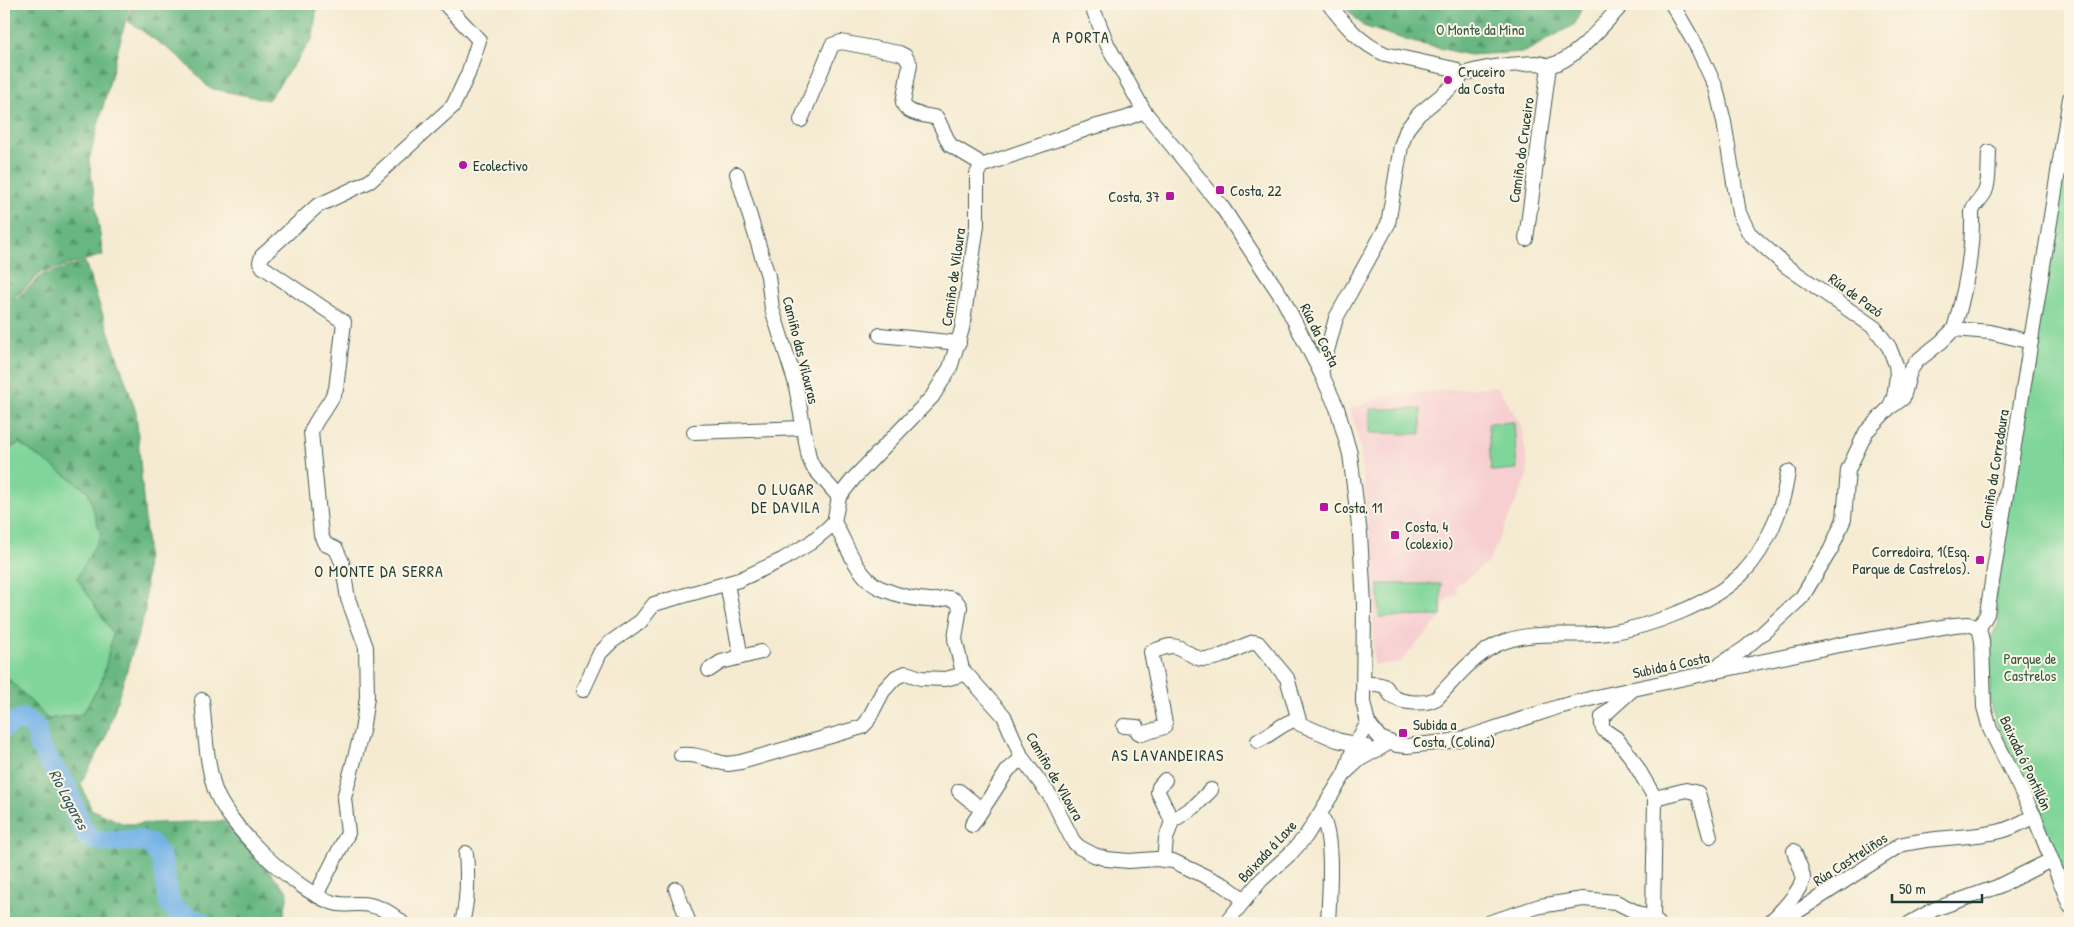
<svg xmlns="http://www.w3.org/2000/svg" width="2074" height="927" font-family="'Patrick Hand',sans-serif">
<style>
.built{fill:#f7cfd1}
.green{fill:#80d69a;stroke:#508a67}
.forest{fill:url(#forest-firs);stroke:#447a5b}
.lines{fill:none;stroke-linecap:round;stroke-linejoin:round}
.river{stroke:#73b2e7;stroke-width:21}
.minor-casing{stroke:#3f574c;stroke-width:16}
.minor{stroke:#fff;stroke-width:14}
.poi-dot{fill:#b5179e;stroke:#fcf5e5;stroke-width:2}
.labels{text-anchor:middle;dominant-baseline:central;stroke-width:4;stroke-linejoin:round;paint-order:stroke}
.park-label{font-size:15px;fill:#325c48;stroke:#fcf5e5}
.poi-label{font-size:15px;fill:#1f3d34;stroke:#fcf5e5;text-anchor:start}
.street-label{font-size:15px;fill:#1f3d34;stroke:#fcf5e5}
.neighbourhood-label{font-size:16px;letter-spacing:1px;fill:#1f3d34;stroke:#fcf5e5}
.water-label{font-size:16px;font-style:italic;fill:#345a61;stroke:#fcf5e5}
</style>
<defs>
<pattern id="forest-firs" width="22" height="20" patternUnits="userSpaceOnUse" patternTransform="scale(1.25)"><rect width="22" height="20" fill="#68b782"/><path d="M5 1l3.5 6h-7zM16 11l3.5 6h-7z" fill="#55966b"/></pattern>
</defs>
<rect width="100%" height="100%" fill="#fcf5e5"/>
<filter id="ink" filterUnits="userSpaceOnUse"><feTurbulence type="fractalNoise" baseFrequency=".02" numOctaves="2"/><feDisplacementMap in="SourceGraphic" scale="10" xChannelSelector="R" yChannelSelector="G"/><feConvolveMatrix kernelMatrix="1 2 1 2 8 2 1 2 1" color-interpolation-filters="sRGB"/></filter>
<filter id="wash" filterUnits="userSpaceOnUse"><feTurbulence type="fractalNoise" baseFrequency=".0096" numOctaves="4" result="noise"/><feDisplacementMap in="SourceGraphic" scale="20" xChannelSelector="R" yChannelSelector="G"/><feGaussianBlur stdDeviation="1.12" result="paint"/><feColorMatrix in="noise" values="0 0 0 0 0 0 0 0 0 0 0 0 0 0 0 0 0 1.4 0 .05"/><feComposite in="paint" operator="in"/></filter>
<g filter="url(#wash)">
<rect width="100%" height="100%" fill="#f5ebd2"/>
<polygon class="built" points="1497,386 1522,426 1528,470 1527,478 1488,563 1455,587 1458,593 1445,601 1440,619 1399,663 1373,665 1373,576 1360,444 1350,409 1388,395"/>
<g class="green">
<polygon points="2070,124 2070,890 2009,753 1990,705 1989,641 1999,623 1998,613 1993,605"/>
<polygon points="1370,409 1421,409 1421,434 1370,433"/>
<polygon points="1514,422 1517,469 1491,471 1488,423"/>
<polygon points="19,443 88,491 101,535 77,578 113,634 102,681 83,714 48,719 4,674 4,452"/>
<polygon points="1379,584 1441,584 1441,616 1379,617"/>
</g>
<g class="forest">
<polygon points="4,4 130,4 89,160 103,255 41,273 4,308"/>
<polygon points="132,4 317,4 313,38 268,100 209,88 181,58 128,21"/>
<polygon points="1342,4 1583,4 1575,24 1525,52 1469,55 1412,42 1363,26"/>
<polygon points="85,262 136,412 147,545 145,612 105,740 81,783 91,809 124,824 224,821 288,892 283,920 289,923 4,923 4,674 48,719 82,714 102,681 113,634 77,578 101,535 88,491 19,443 4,452 4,310 42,275"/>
</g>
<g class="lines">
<polyline class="river" points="4,728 9,723 23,719 36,728 39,746 66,786 79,821 89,838 103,842 140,840 153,846 162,861 169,902 177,912 201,923"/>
</g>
</g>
<g filter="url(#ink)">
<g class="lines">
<g class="minor-casing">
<g id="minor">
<polyline points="1091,4 1108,46 1144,111 1222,207 1265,272 1283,299 1321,373 1337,408 1350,454 1360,534 1364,604 1363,702 1368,723 1380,738 1397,745 1407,746 1445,742 1469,737 1558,707 1605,695 1839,645 1954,625 1968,624 1979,628"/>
<path d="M 1329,4 C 1344,24 1361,44 1385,54 L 1454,69 L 1460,75"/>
<polyline points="1672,4 1698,49 1716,88 1724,122 1739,213 1749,233 1786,266 1875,328 1889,347 1896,365 1897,376 1894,397 1889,408 1866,432 1848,470 1844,519 1831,549 1802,597 1764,632 1744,649 1710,671"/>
<path d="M 1460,75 C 1483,67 1511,64 1536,63 C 1541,63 1546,66 1551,65 C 1576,60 1605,22 1623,4"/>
<path d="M 801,120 L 832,45 L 841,42 L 899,53 L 905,56 L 910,64 L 903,103 C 907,115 926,115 937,118 L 950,145 L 977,161 L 981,166"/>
<polyline points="737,174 768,276 772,309 795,381 809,458 813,467 839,497"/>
<polyline points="1526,239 1549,66"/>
<path d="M 1954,329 C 1965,293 1973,250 1972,212 C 1974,204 1981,200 1985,192 C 1990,181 1988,164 1989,152"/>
<polyline points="880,335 959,343"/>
<polyline points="1321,373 1336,318 1388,224 1401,146 1407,129 1419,114 1459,81 1460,75"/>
<polyline points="1892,406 1903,398 1910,371 1917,361 1941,342 1954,329 1990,332 2031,342"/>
<polyline points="694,432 802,428"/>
<path d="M 834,522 C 846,543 857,577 880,588 C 897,595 919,601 937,600 C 941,600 945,598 949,598 C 954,599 958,602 960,607 L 955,639 L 962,669 L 1004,716 L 1022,758 L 1051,797 L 1073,841 L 1079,847 L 1094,855 L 1107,859 L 1129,861 L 1156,859 L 1173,861 L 1224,885 L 1245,900"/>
<polyline points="727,584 741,657"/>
<polyline points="1979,628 1987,614 1988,607 2070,98"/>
<polyline points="1979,628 1982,641 1984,707 1990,729 2034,816 2070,906"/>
<polyline points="709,670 721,662 761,652"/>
<path d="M 1364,684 C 1370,684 1378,683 1384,686 C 1388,688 1388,692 1391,695 C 1401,704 1426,705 1437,698 C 1455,679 1472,657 1496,645 C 1532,628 1571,638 1608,633 C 1650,627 1711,604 1742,574 C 1768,547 1783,508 1788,472"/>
<polyline points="1633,689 1602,717 1602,726 1604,730 1616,738 1631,757 1655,798 1653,920"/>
<polyline points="583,690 600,653 611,642 641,621 654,604 739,580 782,560 810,543 827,529 834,522 839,497 854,478 932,397 950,368 962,329 977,225 977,174 981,166 1090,128 1127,118 1144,111"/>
<path d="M 202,700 C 205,729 206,759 214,787 C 225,824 295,890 331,902 C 341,906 348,904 358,904 C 376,904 390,911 402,923"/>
<path d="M 1124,726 L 1137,727 L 1138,732 L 1142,734 L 1164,727 L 1165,723 L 1151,652 C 1157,650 1164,647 1170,646 C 1182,645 1191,658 1202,659 C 1220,661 1237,647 1254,642 L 1258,643 L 1287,678 L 1300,724 L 1337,740 L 1367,747"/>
<path d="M 1258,741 C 1272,734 1282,723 1297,719"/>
<path d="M 681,755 C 699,753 712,762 728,764 L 741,762 L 862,727 L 867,722 L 883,691 L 896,677 L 906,673 L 921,678 L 945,679 L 965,674"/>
<polyline points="1345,773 1360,759 1389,743"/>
<polyline points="1165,780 1159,787 1158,792 1172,821"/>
<polyline points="959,791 981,809"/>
<polyline points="1655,798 1686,790 1698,793 1710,836"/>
<path d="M 1320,814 C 1335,834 1329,897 1328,923"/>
<polyline points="972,825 1008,770 1022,758"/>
<polyline points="1164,860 1166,839 1172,821 1194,807 1211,790"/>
<polyline points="676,889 689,923"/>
<path d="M 316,895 L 348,833 L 344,798 L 362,731 L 367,697 L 366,647 L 348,599 L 342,562 L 336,549 L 325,544 L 321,535 L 311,432 C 317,416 330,405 336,389 L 344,322 L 263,267 L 260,262 L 262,256 L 317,206 L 370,181 L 453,106 L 468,74 L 479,40 L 445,4"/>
<path d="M 462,923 C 468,899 468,878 466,853"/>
<polyline points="1226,923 1261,880 1291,853 1306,836 1345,773 1355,744 1368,723"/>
<polyline points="1488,923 1540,906 1583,899 1616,902 1658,923"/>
<path d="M 1769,923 C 1778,915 1801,891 1803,878 C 1803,870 1796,859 1794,851"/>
<path d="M 1777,923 L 1786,919 L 1900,845 C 1933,836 1968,839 2001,831 C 2013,828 2023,822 2034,816"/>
<polyline points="1910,923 1935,909 1997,887 2051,860"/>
</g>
</g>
<use href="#minor" class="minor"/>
</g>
</g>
<g class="poi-dot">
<circle cx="1448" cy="80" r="5"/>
<circle cx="463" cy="165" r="5"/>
<rect x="1215" y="185" width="10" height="10" rx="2.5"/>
<rect x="1165" y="191" width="10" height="10" rx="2.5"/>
<rect x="1319" y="502" width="10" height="10" rx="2.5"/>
<rect x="1390" y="530" width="10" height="10" rx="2.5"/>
<rect x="1975" y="555" width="10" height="10" rx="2.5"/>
<rect x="1398" y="728" width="10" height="10" rx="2.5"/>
</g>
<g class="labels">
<g class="park-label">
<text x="1480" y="29">O Monte da Mina</text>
<text x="2030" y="658">Parque de<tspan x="2030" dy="17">Castrelos</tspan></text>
</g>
<g class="poi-label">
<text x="1458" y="71">Cruceiro<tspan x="1458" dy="17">da Costa</tspan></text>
<text x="473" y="165">Ecolectivo</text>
<text x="1230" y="190">Costa, 22</text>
<text x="1160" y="196" text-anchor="end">Costa, 37</text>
<text x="1334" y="507">Costa, 11</text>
<text x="1405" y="526">Costa, 4<tspan x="1405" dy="17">(colexio)</tspan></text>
<text x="1970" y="551" text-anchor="end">Corredoira, 1(Esq.<tspan x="1970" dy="17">Parque de Castrelos).</tspan></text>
<text x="1413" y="724">Subida a<tspan x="1413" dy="17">Costa, (Colina)</tspan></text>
</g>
<g class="street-label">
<text transform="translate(1521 150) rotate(-82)">Camiño do Cruceiro</text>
<text transform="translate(953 277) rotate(-82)">Camiño de Viloura</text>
<text transform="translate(1856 295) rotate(36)">Rúa de Pazó</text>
<text transform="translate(1320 335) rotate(63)">Rúa da Costa</text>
<text transform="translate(801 350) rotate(76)">Camiño das Vilouras</text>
<text transform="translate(1994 469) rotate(-81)">Camiño da Corredoura</text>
<text transform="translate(1671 665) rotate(-12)">Subida á Costa</text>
<text transform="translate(2026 763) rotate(65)">Baixada ó Pontillón</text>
<text transform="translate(1055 776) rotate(60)">Camiño de Viloura</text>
<text transform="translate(1267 851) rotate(-47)">Baixada á Laxe</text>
<text transform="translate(1850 859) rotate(-33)">Rúa Castreliños</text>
</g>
<g class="neighbourhood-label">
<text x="1081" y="37">A PORTA</text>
<text x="786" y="489">O LUGAR<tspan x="786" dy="18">DE DAVILA</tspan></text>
<text x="379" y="571">O MONTE DA SERRA</text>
<text x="1168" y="755">AS LAVANDEIRAS</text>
</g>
<g class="water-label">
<text transform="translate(69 799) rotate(62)">Río Lagares</text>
</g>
</g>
<rect width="2074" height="927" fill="none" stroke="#fcf5e5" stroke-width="20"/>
<path d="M1892 894v8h90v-8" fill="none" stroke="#1f3d34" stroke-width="2.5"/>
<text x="1899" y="894" font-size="15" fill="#1f3d34" stroke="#fcf5e5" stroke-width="4" paint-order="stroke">50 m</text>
</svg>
